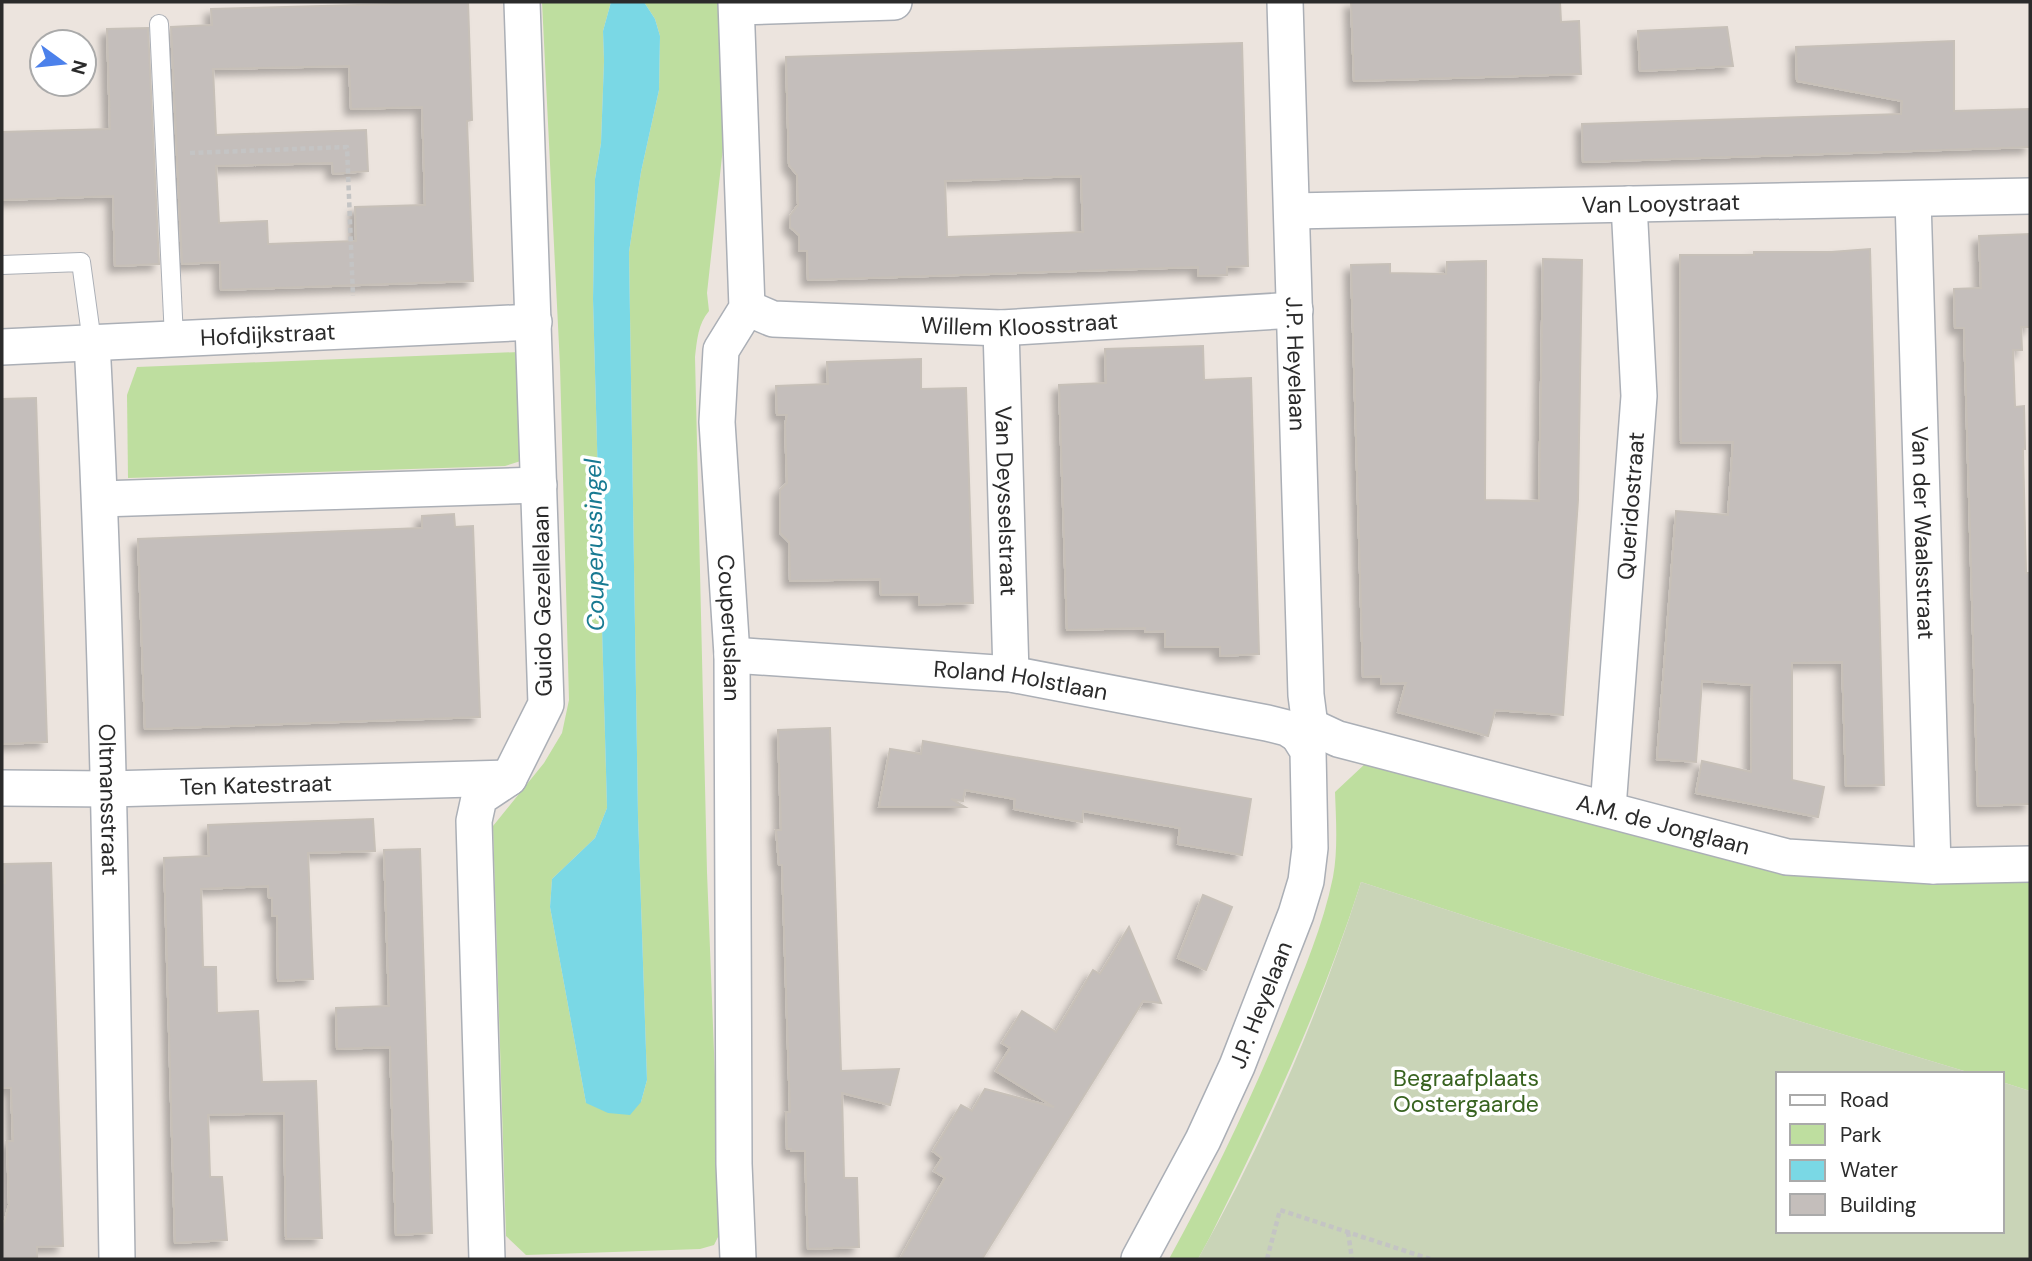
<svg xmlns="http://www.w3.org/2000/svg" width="2032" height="1261" font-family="'DM Sans',sans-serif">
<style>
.green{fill:#bede9f}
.cemetery{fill:#c9d4b7}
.water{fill:#7ad8e5}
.building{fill:#c4bebb;stroke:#c7c0b8;stroke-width:2;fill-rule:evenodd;filter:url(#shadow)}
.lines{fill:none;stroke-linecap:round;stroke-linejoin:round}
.service-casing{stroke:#abafb6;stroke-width:20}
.minor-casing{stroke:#abafb6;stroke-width:38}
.path{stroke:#c4c4c4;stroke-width:4.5;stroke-dasharray:5 3.5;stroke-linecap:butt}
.service{stroke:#fff;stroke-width:18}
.minor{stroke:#fff;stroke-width:35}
.labels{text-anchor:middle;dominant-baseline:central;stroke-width:7;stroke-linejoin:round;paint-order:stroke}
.street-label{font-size:23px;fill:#2b2b2b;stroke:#fff}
.park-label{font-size:23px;fill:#386320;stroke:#fff}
.water-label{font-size:24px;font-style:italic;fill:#187a92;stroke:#fff}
</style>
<defs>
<filter id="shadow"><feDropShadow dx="-6" dy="6" stdDeviation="3.5" flood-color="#0004"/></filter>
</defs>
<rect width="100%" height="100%" fill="#ece4de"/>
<g class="green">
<path d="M 542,2 L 611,2 L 603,31 L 604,61 L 601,143 L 595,179 L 593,299 L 607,808 L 595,838 L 552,879 L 550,907 L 586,1103 L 641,1102 L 647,1080 L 638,816 L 629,252 L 641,172 L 659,90 L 660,36 L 655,19 L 644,2 L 723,2 L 727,111 L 707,293 L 709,311 C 698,324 697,340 695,357 L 707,872 L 721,1231 L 714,1245 L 700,1249 L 526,1255 L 506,1236 L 493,826 L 544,763 L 562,733 L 569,700 L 560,366 Z"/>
<polygon points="519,352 524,460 505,466 128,478 127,395 137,367"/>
<path d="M 1366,763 L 1644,837 L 2030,876 L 2030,1091 L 2002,1082 L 2002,1074 L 1974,1074 L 1660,979 L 1361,882 C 1322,1005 1268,1121 1210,1237 L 1198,1259 L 1169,1259 C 1212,1181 1250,1101 1284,1019 C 1303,973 1323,926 1333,877 C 1338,850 1336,820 1335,792 Z"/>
</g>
<path class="cemetery" d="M 1361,882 L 1660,979 L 1974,1074 L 1778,1074 L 1778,1231 L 2002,1231 L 2002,1082 L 2030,1091 L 2030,1259 L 1198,1259 C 1265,1140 1320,1012 1361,882 Z"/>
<polygon class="water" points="611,2 644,2 655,19 660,36 659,90 641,172 629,252 638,816 647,1080 641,1102 630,1115 608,1113 586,1103 550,907 552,879 595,838 607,808 593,299 595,179 601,143 604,61 603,31"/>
<g class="building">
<path d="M 468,2 L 472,120 L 467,121 L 473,281 L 221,290 L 220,262 L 182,264 L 171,27 L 212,25 L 211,9 ZM 349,66 L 351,109 L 422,107 L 425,205 L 355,207 L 356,241 L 268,244 L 267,221 L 219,223 L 216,166 L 332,163 L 333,174 L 368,171 L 366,130 L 216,135 L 213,69 Z"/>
<polygon points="1351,2 1560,2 1561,22 1579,21 1581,74 1354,81"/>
<polygon points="1727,27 1733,66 1640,71 1638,31"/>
<polygon points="148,28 159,264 115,266 113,196 2,200 2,132 110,129 107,29"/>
<polygon points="1954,41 1954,111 2030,109 2030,147 1583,162 1582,124 1901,114 1902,101 1797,81 1796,47"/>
<path d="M 1242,43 L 1248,266 L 1227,267 L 1227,275 L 1198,276 L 1198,267 L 808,280 L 807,251 L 799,251 L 799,235 L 790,227 L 790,216 L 798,205 L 797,175 L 789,165 L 786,57 ZM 1081,176 L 1083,232 L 947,237 L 945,181 Z"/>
<polygon points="2030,234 2030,327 2021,327 2022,350 2013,350 2015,407 2024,406 2025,449 2023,449 2026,573 2030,573 2030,804 1978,806 1964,328 1955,328 1954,289 1981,288 1979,236"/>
<polygon points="1870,249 1884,785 1846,786 1842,662 1792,663 1792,780 1824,787 1818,817 1696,793 1702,761 1751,772 1752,685 1702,681 1696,762 1657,759 1676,511 1728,515 1733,442 1681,443 1680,255 1754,255 1754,252 1831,252"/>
<polygon points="1543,259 1582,260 1578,500 1563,715 1495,710 1488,736 1398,712 1406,683 1381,684 1381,676 1363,677 1351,265 1390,264 1390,273 1446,274 1447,262 1486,261 1485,500 1539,501"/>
<polygon points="1203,346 1204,380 1251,378 1259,654 1220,656 1220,647 1165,647 1165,631 1145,632 1145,628 1067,630 1059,385 1106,383 1105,349"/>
<polygon points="921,359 921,389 966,388 973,603 919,605 919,594 881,595 880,579 790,581 789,542 780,533 780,490 787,483 785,425 787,415 777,415 776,386 828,384 827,362"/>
<polygon points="36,398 47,742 2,744 2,399"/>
<polygon points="454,514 455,527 473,526 480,717 145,729 138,539 422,528 422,516"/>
<polygon points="830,728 841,1071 899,1069 890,1105 842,1093 844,1178 857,1178 859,1247 808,1249 805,1151 791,1151 791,1149 787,1149 786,1112 790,1112 782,865 779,865 776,830 781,830 778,730"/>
<polygon points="923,741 1251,799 1242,855 1178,844 1180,828 1083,811 1082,822 1054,817 1014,809 1015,799 965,790 963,801 951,799 965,807 879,807 890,749 921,754"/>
<polygon points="373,819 375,851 308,853 313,979 278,981 277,916 272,916 272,898 269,898 268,886 201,889 203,967 216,967 217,1013 258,1011 262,1082 316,1081 322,1238 286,1239 284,1113 208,1115 210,1177 222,1177 227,1240 175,1243 164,858 209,856 208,825"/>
<polygon points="420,849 432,1233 396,1235 390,1047 337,1049 336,1008 389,1006 384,850"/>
<polygon points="51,863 63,1246 37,1247 37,1258 2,1259 2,1231 9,1205 7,1141 13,1141 11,1088 2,1088 2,883 5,883 4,864"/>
<polygon points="1203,895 1232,907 1206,970 1178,958"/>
<polygon points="1129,927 1161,1003 1143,1001 982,1259 900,1259 945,1178 934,1171 942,1158 933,1151 961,1105 972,1111 985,1089 1054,1107 996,1071 1010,1048 1002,1043 1022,1011 1056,1032 1093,970 1100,974"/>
</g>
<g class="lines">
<g class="service-casing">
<g id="service">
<polyline points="159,24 174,338"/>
<polyline points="2,265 81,262 92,342"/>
</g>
</g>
<g class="minor-casing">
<g id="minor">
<path id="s1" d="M 736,2 L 747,308 L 721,350 L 717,422 L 732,655 L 734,1164 L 738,1259"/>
<path id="s2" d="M 1285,2 L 1306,695 L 1310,726"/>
<polyline points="737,7 894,2"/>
<path id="s3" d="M 1913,199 L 1933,866"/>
<path id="s4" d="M 1292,211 L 2030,196"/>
<path id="s5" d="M 747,308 L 773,319 L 1001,328 L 1295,310"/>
<path id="s6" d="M 1001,328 L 1011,674"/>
<path id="s7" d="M 92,342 C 108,647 112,953 117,1259"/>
<path id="s8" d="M 2,347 L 534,322"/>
<polyline points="100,499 539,485"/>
<path id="s9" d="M 732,655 L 1011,674 L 1267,723 L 1287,728 L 1298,735 L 1310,726 L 1338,739 L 1787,857 L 1933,866 L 2030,864"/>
<path id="s10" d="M 2,788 L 109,789 L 509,778"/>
<path id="s11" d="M 1608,808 L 1639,396 L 1629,204"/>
<polyline points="487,1259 474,821 479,798 509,778 546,704 522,2"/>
<path id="s12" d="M 1139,1259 L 1203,1140 L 1237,1066 L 1296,914 L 1306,881 L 1310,848 L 1308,751 L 1298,735"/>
</g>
</g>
<g class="path">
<polyline points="190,153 347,147 353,296"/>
<polyline points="1348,1232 1352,1259"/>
<polyline points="1267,1259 1280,1210 1430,1259"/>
</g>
<use href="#service" class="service"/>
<use href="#minor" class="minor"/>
</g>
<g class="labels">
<g class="street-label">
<text stroke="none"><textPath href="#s4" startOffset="369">Van Looystraat</textPath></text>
<text stroke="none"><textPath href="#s5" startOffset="275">Willem Kloosstraat</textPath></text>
<text stroke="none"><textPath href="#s8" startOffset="266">Hofdijkstraat</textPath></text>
<text stroke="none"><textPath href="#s2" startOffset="362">J.P. Heyelaan</textPath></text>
<text stroke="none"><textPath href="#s6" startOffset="173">Van Deysselstraat</textPath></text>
<text stroke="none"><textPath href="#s11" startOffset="303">Queridostraat</textPath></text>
<text stroke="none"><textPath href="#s3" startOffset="334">Van der Waalsstraat</textPath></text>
<text transform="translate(542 601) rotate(-91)">Guido Gezellelaan</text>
<text stroke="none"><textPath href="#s1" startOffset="634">Couperuslaan</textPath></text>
<text stroke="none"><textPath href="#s9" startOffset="290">Roland Holstlaan</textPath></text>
<text stroke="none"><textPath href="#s10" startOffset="254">Ten Katestraat</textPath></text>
<text stroke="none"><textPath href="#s7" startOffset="458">Oltmansstraat</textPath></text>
<text stroke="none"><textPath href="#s9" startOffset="956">A.M. de Jonglaan</textPath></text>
<text stroke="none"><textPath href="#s12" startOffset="282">J.P. Heyelaan</textPath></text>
</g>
<g class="park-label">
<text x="1466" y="1078">Begraafplaats<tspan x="1466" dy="26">Oostergaarde</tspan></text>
</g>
<g class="water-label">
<text transform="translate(594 545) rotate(-91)">Couperussingel</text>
</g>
</g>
<rect width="2032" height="1261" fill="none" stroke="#2b2b2b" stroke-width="7"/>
<rect x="1776" y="1072" width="228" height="161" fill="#ffffff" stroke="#aaaaaa" stroke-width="2"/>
<rect x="1790" y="1095" width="35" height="10" fill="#ffffff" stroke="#aaaaaa" stroke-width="2"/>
<text x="1840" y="1107" font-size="21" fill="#2b2b2b">Road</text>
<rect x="1790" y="1124" width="35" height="21" fill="#bede9f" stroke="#aaaaaa" stroke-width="2"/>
<text x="1840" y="1142" font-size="21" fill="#2b2b2b">Park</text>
<rect x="1790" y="1160" width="35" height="21" fill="#7ad8e5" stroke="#aaaaaa" stroke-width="2"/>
<text x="1840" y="1177" font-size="21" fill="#2b2b2b">Water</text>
<rect x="1790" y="1194" width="35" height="21" fill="#c4bebb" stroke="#aaaaaa" stroke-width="2"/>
<text x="1840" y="1212" font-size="21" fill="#2b2b2b">Building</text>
<g transform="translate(63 63) rotate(105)"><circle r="33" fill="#ffffff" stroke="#aaaaaa" stroke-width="2"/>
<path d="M0-5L12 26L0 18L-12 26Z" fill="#4c81eb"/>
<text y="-10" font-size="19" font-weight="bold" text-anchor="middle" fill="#2b2b2b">N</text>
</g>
</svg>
